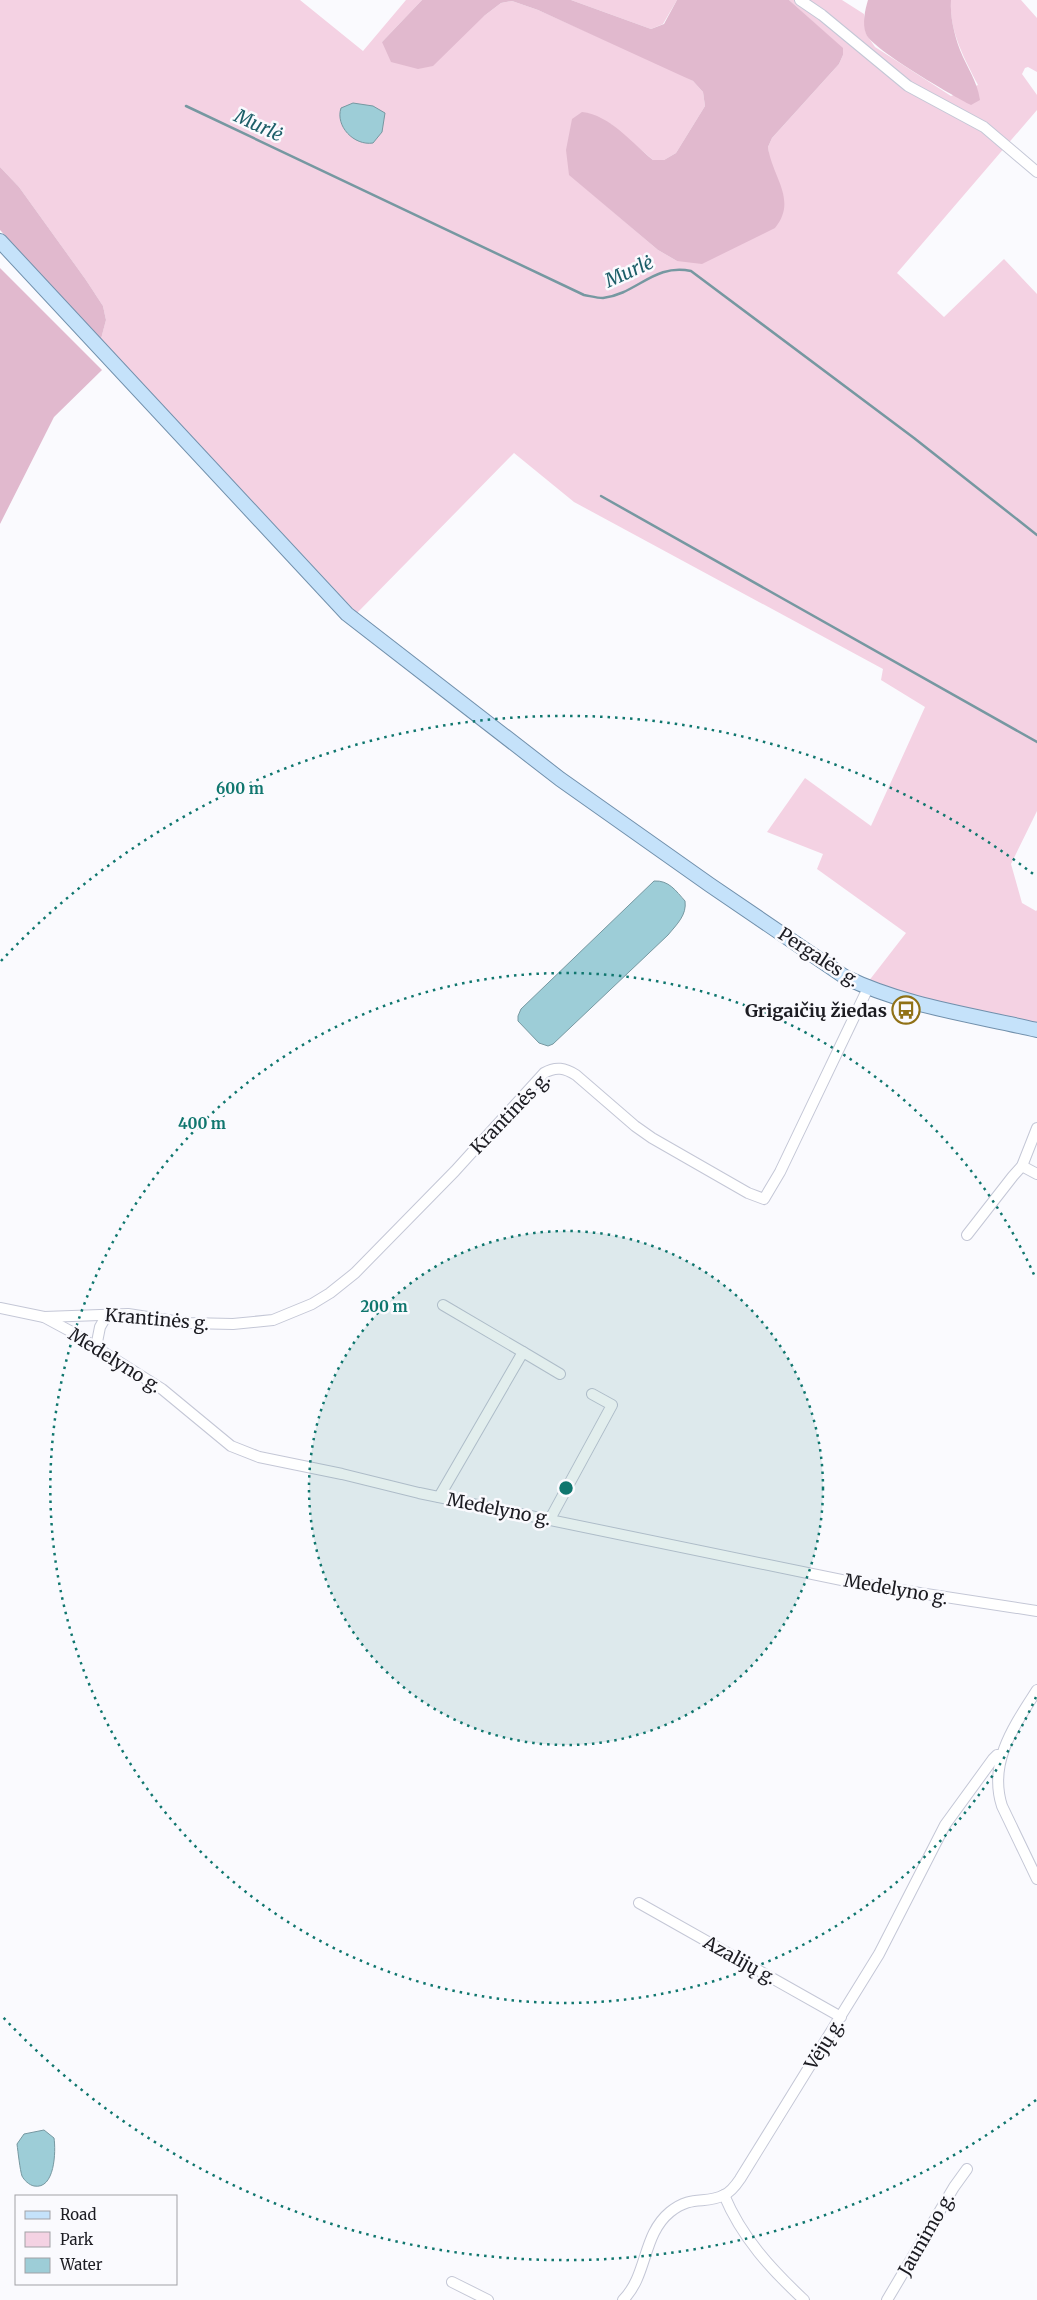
<svg xmlns="http://www.w3.org/2000/svg" width="1037" height="2300" font-family="Merriweather,serif">
<style>
.green{fill:#f4d2e3}
.forest{fill:#e1b9ce}
.water{fill:#9dcdd7;stroke:#7698a1}
.lines{fill:none;stroke-linecap:round;stroke-linejoin:round}
.stream{stroke:#7698a1;stroke-width:2.5}
.minor-casing{stroke:#c4c7d6;stroke-width:12}
.major-casing{stroke:#7190ac;stroke-width:16}
.minor{stroke:#fff;stroke-width:10}
.major{stroke:#c5e2fa;stroke-width:14}
.ring{fill:none;stroke:#0f766e;stroke-width:2.5;stroke-dasharray:2.5 5}
.labels{text-anchor:middle;dominant-baseline:central;stroke-width:5;stroke-linejoin:round;paint-order:stroke}
.street-label{font-size:18px;fill:#1c1c22;stroke:#fafafe}
.poi-label{font-size:18px;font-weight:bold;fill:#1c1c22;stroke:#fafafe;text-anchor:end}
.water-label{font-size:19px;font-style:italic;fill:#1c5e68;stroke:#fafafe}
.centre{fill:#0f766e;stroke:#fafafe;stroke-width:2.5}
.ring-label{font-size:15px;text-anchor:middle;font-weight:bold;fill:#0f766e;stroke:#fafafe;stroke-width:5;stroke-linejoin:round;paint-order:stroke}
</style>
<rect width="100%" height="100%" fill="#fafafe"/>
<g class="green">
<path d="M 0,0 L 300,0 L 363,51 L 406,0 L 422,0 L 382,42 L 484,16 L 501,3 L 512,1 L 538,10 L 672,70 L 693,81 L 703,92 L 705,106 L 676,153 L 664,160 L 653,160 L 611,124 L 570,175 L 658,250 L 677,261 L 769,155 L 768,147 L 772,138 L 839,64 L 843,55 L 842,48 L 789,0 L 842,0 L 864,14 L 866,34 L 875,47 L 951,96 L 978,85 C 964,58 949,31 951,0 L 1021,0 L 1037,18 L 1037,72 L 1028,67 L 1025,68 L 1022,74 L 1037,95 L 1037,110 L 897,273 L 944,317 L 1004,259 L 1037,294 L 1037,811 L 1011,864 L 1022,903 L 1036,911 L 1037,910 L 1037,1025 L 902,994 L 868,982 L 906,933 L 817,869 L 823,854 L 767,832 L 805,778 L 871,826 L 925,707 L 881,680 L 883,669 L 574,502 L 514,453 L 357,613 L 101,339 L 106,320 L 103,306 L 86,280 L 19,187 L 0,167 Z"/>
<polygon points="571,0 677,0 663,24 651,29"/>
</g>
<g class="forest">
<path d="M 422,0 L 571,0 L 651,29 L 664,24 L 677,0 L 789,0 L 843,48 L 843,55 L 839,64 L 772,138 L 768,147 C 772,177 798,200 775,228 L 702,264 L 677,261 L 658,250 L 569,175 L 566,150 L 572,119 L 582,112 C 610,115 632,143 653,160 L 664,160 L 676,153 L 705,106 L 703,92 L 693,81 L 538,10 L 512,1 L 501,3 L 484,16 L 433,66 L 418,69 L 391,62 L 382,42 Z"/>
<path d="M 868,0 L 951,0 C 950,16 954,34 960,50 C 967,68 977,80 980,100 L 971,105 C 953,96 872,49 866,34 C 862,23 865,10 868,0 Z"/>
<polygon points="0,167 19,187 86,280 103,306 106,320 101,339 0,230"/>
<polygon points="0,268 102,370 54,417 0,524"/>
</g>
<g class="water">
<path d="M 353,103 L 373,106 L 385,113 L 382,132 L 373,143 C 354,146 335,126 341,108 Z"/>
<path d="M 654,881 C 669,880 676,891 685,901 C 687,915 677,924 668,935 L 553,1044 L 548,1046 L 539,1043 L 518,1021 L 518,1016 L 521,1009 Z"/>
<path d="M 44,2130 L 54,2138 C 56,2151 55,2190 34,2186 C 29,2185 24,2180 22,2176 C 20,2170 18,2152 17,2144 L 24,2134 Z"/>
</g>
<g class="lines">
<g class="stream">
<path d="M 186,106 L 584,295 C 590,296 597,298 603,298 C 637,294 654,263 691,271 L 914,438 L 1037,535"/>
<polyline points="601,496 1037,742"/>
</g>
<g class="minor-casing">
<g id="minor">
<polyline points="800,0 822,15 908,86 984,127 1037,172"/>
<polyline points="1022,1166 1037,1174"/>
<polyline points="967,1235 1013,1176 1022,1166 1037,1128"/>
<polyline points="443,1305 523,1352"/>
<polyline points="0,1308 44,1317 70,1331 162,1389 231,1446 259,1457 342,1474 419,1493 861,1584 1037,1611"/>
<path d="M 44,1317 L 128,1314 L 187,1323 L 233,1324 L 273,1320 L 312,1304 L 330,1293 L 355,1273 L 455,1171 L 544,1073 C 556,1066 565,1068 576,1075 L 635,1126 L 652,1138 L 748,1193 L 764,1199 L 780,1172 L 868,988"/>
<polyline points="96,1347 100,1327 108,1313"/>
<polyline points="439,1497 523,1352 560,1374"/>
<polyline points="550,1519 612,1405 592,1394"/>
<path d="M 1037,1690 C 1014,1726 988,1762 1002,1806 L 1037,1879"/>
<polyline points="639,1903 841,2017"/>
<path d="M 724,2195 C 742,2238 771,2269 804,2300"/>
<polyline points="452,2282 488,2300"/>
<path d="M 623,2300 C 648,2275 642,2235 670,2212 C 692,2194 705,2205 724,2195 C 731,2192 736,2185 740,2179 L 879,1954 L 945,1825 L 993,1759 L 997,1755 L 1001,1755"/>
<polyline points="887,2300 954,2187 967,2169"/>
</g>
</g>
<g class="major-casing">
<path id="major" d="M 0,241 L 347,614 L 560,779 L 710,885 L 845,977 C 904,1006 973,1015 1037,1030"/>
</g>
<use href="#minor" class="minor"/>
<use href="#major" class="major"/>
</g>
<circle cx="566" cy="1488" r="257" fill="#0f766e" fill-opacity=".12"/>
<g class="ring">
<circle cx="566" cy="1488" r="257"/>
<path d="M1036 1697A515 515 0 1 1 1036 1279"/>
<path d="M1036 2100A772 772 0 0 1 1 2015M1 961A772 772 0 0 1 1036 876"/>
</g>
<defs>
<g id="bus-ring" transform="scale(1.4375)"><circle r="9.5" fill="#fafafe" stroke="#907116" stroke-width="1.5"/><path d="M-5-6H5V4H4V6H2V4H-2V6H-4V4H-5ZM-3.5-4V0h7V-4ZM-3.5 1.2v1.5H-2V1.2ZM2 1.2v1.5H3.5V1.2Z" fill="#907116"/></g>
</defs>
<g fill-rule="evenodd">
<use href="#bus-ring" x="906" y="1010"/>
</g>
<g class="labels">
<g class="street-label">
<text transform="translate(819 957) rotate(33)">Pergalės g.</text>
<text transform="translate(510 1113) rotate(-46)">Krantinės g.</text>
<text transform="translate(157 1319) rotate(5)">Krantinės g.</text>
<text transform="translate(115 1360) rotate(32)">Medelyno g.</text>
<text transform="translate(499 1509) rotate(11)">Medelyno g.</text>
<text transform="translate(896 1589) rotate(10)">Medelyno g.</text>
<text transform="translate(740 1960) rotate(29)">Azalijų g.</text>
<text transform="translate(824 2044) rotate(-58)">Vėjų g.</text>
<text transform="translate(926 2234) rotate(-60)">Jaunimo g.</text>
</g>
<g class="poi-label">
<text x="887" y="1010">Grigaičių žiedas</text>
</g>
<g class="water-label">
<text transform="translate(259 125) rotate(25)">Murlė</text>
<text transform="translate(629 271) rotate(-24)">Murlė</text>
</g>
</g>
<circle cx="566" cy="1488" r="8" class="centre"/>
<g class="ring-label">
<text x="240" y="794">600 m</text>
<text x="202" y="1129">400 m</text>
<text x="384" y="1312">200 m</text>
</g>
<rect x="15" y="2195" width="162" height="90" fill="#fafafe" stroke="#a1a1a6"/>
<rect x="25" y="2211" width="25" height="8" fill="#c5e2fa" stroke="#a1a1a6"/>
<text x="60" y="2220" font-size="15" fill="#1c1c22">Road</text>
<rect x="25" y="2232" width="25" height="15" fill="#f4d2e3" stroke="#a1a1a6"/>
<text x="60" y="2245" font-size="15" fill="#1c1c22">Park</text>
<rect x="25" y="2258" width="25" height="15" fill="#9dcdd7" stroke="#a1a1a6"/>
<text x="60" y="2270" font-size="15" fill="#1c1c22">Water</text>
</svg>
